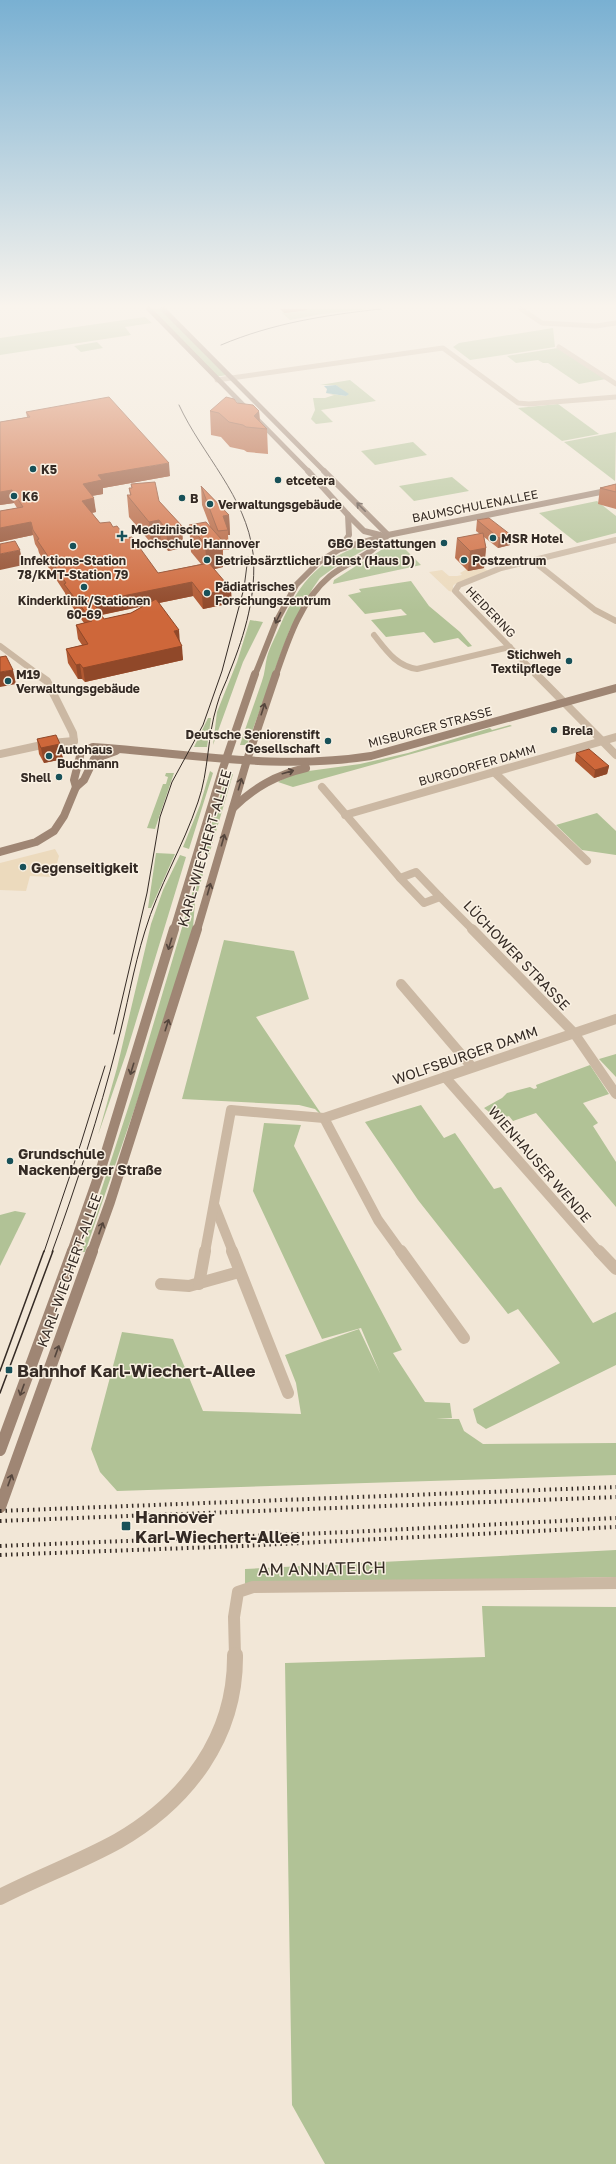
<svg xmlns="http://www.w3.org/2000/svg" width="616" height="2164" font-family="'Golos Text',sans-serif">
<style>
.green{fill:#b1c296}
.plaza{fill:#ecdabd}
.water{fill:#74abb1}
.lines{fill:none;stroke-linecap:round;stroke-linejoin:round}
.street-far5{stroke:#cbb8a3;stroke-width:5}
.street-far4{stroke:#cbb8a3;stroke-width:6}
.street-far3{stroke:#cbb8a3;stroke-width:8}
.street-far2{stroke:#cbb8a3;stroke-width:10}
.street-far1{stroke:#cbb8a3;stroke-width:12}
.street{stroke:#cbb8a3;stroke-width:16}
.secondary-far4{stroke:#9f8674;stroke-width:5}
.secondary-far3{stroke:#9f8674;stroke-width:6}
.secondary-far2{stroke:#9f8674;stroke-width:8}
.secondary-far1{stroke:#9f8674;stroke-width:10}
.secondary{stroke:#9f8674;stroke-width:12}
.tram-far1{stroke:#352b25;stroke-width:1}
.tram{stroke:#352b25;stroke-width:1.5}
.rail{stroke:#352b25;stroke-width:4;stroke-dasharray:1.5 4;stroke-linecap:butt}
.wall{fill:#b15932;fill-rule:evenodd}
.shaded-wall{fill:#904829}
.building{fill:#ce673a;stroke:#904829}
.oneway{stroke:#55463d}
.poi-dot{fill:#185159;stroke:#faf1e3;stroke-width:1.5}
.labels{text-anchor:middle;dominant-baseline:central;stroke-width:3;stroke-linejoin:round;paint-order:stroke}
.far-poi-label{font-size:12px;font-weight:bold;fill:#352b25;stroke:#faf1e3;text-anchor:start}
.far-street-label{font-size:12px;fill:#352b25;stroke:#faf1e3}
.street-label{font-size:14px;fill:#352b25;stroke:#faf1e3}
.poi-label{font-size:14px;font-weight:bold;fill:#352b25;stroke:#faf1e3;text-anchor:start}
.near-poi-label{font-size:17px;font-weight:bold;fill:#352b25;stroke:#faf1e3;text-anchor:start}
.near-street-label{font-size:17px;fill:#352b25;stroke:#faf1e3}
</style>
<rect width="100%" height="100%" fill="#f2e7d7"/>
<g class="green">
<polygon points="149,309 163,309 228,375 214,377"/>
<polygon points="310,309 368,309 322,314 290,320 282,313"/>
<polygon points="145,317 152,323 125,327 131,335 0,355 0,338"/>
<polygon points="553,328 555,347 470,360 453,347 459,343"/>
<polygon points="97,342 103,348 81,352 74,346"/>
<polygon points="558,348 606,379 579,384 548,363 543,363 538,360 516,363 507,356"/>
<polygon points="350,380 376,401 321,410 333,422 316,424 311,419 315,410 313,398 325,398 334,395 325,393 346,396 348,394 336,385 320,385"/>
<polygon points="558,404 599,434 562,441 518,408"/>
<polygon points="616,432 615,481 564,442"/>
<polygon points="413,442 427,455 375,465 361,451"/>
<polygon points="452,477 469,491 414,501 399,486"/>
<polygon points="597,501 616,516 616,533 577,543 539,513"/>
<path d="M 371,542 L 376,543 L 335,567 L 320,578 L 313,588 L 290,629 L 247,745 L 240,745 C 247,723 255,702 262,681 C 265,673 265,665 267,657 C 270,646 276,636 280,626 C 301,578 321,558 371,542 Z"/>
<polygon points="400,544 421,565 333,584 334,580 389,545"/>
<polygon points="411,581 429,606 460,632 472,646 468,647 458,638 434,643 424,632 386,637 371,620 407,615 401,609 365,614 348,595 361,592 359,589"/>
<polygon points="250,620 263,622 243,662 213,745 217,712 237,662"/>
<polygon points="208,718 211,718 207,747 194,747"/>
<polygon points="510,725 512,726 293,787 278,782 294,773 360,764 408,753 490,728 492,730"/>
<polygon points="210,771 213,773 189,849 183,847 200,805"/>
<polygon points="166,773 174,773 155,829 147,828 163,784 166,784 168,777 165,776"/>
<polygon points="227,774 233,774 209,855 203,852"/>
<polygon points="597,813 616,831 616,855 582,850 556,825"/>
<polygon points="156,853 175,854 151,908 148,908"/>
<polygon points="180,855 186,857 126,1054 98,1135 117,1068 151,924 163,890"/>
<polygon points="202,860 205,867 195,902 193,928 140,1093 85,1252 81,1252 133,1093"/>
<polygon points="224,940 294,951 309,999 256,1017 324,1118 315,1109 299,1105 182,1099"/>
<polygon points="616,1054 616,1077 599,1059"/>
<polygon points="590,1065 609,1094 583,1103 598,1123 593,1126 616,1162 616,1207 536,1113 513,1121 509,1116 498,1119 484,1108 502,1098 507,1093 530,1087 534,1089 537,1088 536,1085"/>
<polygon points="421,1105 444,1138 455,1133 494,1189 501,1187 593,1323 616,1312 616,1365 486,1429 477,1423 473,1409 560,1363 518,1309 508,1314 418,1200 365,1122"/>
<polygon points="264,1123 301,1125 294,1146 402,1350 393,1353 425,1402 450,1403 452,1418 436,1419 459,1419 464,1431 483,1444 616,1443 616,1475 117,1491 100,1472 91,1449 122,1332 173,1339 203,1411 301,1414 296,1383 285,1355 359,1329 380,1373 361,1328 322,1339 253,1191"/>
<polygon points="15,1211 26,1213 0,1266 0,1215"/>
<polygon points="616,1550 616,1577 245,1585 245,1569"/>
<polygon points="482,1606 616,1607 616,2164 325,2164 292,2105 285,1663 485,1657"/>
</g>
<g class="plaza">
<polygon points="484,568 488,571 455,584 453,586 453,592 449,591 429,572 442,570 449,576 457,576 462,575 460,573 467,569 469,571"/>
<polygon points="55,849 59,856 53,877 30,876 26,891 0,890 0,863"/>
</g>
<polygon class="water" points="336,385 349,394 346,396 326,393 327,389 324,386"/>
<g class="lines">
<g class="street-far5">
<polyline points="521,309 542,323 596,326 616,323"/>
<polyline points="559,347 616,384"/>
<polyline points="217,380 443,348 518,403 529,404 616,397"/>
</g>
<g class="street-far4">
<polyline points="532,560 595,610 616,621"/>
<path d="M 374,635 C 386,650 396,666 417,669 L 510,647"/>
<polyline points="0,646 39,675"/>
<polyline points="537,675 455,591 459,585 501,568 616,540"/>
</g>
<g class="street-far3">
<polyline points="37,674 47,681 73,733 74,741"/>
<polyline points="536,674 616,755"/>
<polyline points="0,754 51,743 74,741"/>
<polyline points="494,772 587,861"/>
<polyline points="322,787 400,878"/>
<polyline points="345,815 616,737"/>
<polygon points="416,872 440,897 424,903 400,878"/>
<polyline points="440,897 473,930"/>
</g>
<g class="street-far2">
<polyline points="472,929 574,1033 616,1094"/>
<polyline points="401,984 472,1067"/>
<polyline points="445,1077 599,1252"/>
<polyline points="324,1118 378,1220 401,1252"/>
<polyline points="214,1204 233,1252"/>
<polyline points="205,1252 231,1110 324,1118 616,1019"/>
</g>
<g class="street-far1">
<polyline points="232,1251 288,1393"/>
<polyline points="401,1251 464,1338"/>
<polyline points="599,1251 616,1269"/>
<polyline points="161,1284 189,1286 239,1272"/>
<polyline points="199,1284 205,1251"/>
<polyline points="235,1656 234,1617 238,1592 253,1587 616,1583"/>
</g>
<path class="street" d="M 0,1897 C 39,1877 80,1862 118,1841 C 187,1801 236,1737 235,1655"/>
<g class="secondary-far4">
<polyline points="149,309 309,472"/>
<polyline points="163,309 325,472"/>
</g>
<g class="secondary-far3">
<polyline points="324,471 388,535"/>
<polyline points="348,515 364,531 380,535"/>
<polyline points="340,549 388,535 616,489"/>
<polyline points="255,675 276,622 296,585 319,562 340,549 349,535 348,515 308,471"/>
<path d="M 276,675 C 288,640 301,600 330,576 C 343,565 359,560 372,550 C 378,545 383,540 388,535"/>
</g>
<g class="secondary-far2">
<path d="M 76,787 L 74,780 L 81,752 L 93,747 C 188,753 276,771 371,756 L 616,688"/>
<path d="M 233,808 C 255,787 276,775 306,768"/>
<polyline points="0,852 36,842 54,831 64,816 76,787 84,780 94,759 116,751"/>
<polyline points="174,930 223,768 255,674"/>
<polyline points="197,930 247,760 276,674"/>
</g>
<g class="secondary-far1">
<polyline points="72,1252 100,1172 174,929"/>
<polyline points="92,1252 110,1202 197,929"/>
</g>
<g class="secondary">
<polyline points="0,1450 73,1251"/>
<polyline points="0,1507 92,1251"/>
</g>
<g class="tram-far1">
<path d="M 221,345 C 273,323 326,315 381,309"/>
<polyline points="114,1034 147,893 160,817 172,782 203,725 222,671 244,588 248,557"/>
<polyline points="44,1252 81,1143 105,1066"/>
<path d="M 52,1252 C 77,1184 99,1115 117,1045 C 127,1008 133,969 145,931 C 158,887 183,847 198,802 C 209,771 207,737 217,705 C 220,693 226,683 230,671 C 245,634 257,593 253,553 C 246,496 202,455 179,405"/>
</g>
<g class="tram">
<polyline points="0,1371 44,1251"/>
<polyline points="0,1393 53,1251"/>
</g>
<g class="rail">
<polyline points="0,1511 616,1487"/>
<polyline points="0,1521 616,1497"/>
<polyline points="0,1546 350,1532 616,1518"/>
<polyline points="0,1555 242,1546 616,1527"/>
</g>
</g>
<g class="wall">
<polygon points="280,309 307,309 307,310 284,313"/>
<polygon points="237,403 259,411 260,421 267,429 268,454 247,452 244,450 230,447 221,437 211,435 210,411"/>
<path d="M 26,412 L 170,476 L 103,488 L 103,494 L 92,496 L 96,512 L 92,513 L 100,523 L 113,527 L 126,538 L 158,573 L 201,564 L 191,552 L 189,525 L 210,526 L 202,505 L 201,486 L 229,515 L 230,535 L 228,535 L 229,550 L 223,550 L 223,567 L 214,569 L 232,603 L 203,609 L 193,596 L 159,603 L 180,641 L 183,660 L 85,682 L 82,679 L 78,679 L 68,663 L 66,649 L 82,645 L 78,639 L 76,625 L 84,623 L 66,598 L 65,593 L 39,553 L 38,549 L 35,544 L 33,535 L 0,542 L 0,511 L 17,508 L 14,503 L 0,505 L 0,422 L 27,417 ZM 143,606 L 131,613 L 104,619 L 102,615 Z"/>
<polygon points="131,484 159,501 182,526 183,548 168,551 161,541 151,543 129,517 127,495 130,495 129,488 132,488"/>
<polygon points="616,484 616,509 598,504 600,488"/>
<polygon points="477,520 511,535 510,545 498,548 484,537 486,548 484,568 468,571 455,558 457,538 480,534 476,531"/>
<polygon points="37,739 60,744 63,759 44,763 39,754"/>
<polygon points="576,753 609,766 607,774 594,778 575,761"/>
</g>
<g class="shaded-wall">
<polygon points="288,309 307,309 307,310 284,313 284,310"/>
<polygon points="259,411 260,428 254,416"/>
<polygon points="169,463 170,476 103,488 103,494 84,497 83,484 98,475"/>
<polygon points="12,490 14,503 0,505 0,492"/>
<polygon points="94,498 96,512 84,514 82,501"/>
<polygon points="229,515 230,535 228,535 228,530 223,516"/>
<polygon points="159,520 161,541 151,543 149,522"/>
<polygon points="31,522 33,535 0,542 0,528"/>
<polygon points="182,526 183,548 168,551 166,529"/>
<polygon points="511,535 510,545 498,548 499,538"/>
<polygon points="222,540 223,567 207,571 205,544"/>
<polygon points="486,548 484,568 468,571 470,551"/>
<polygon points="20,550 23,565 0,570 0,554"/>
<polygon points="192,582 193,596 95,616 93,602"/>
<polygon points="231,589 232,603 203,609 202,595"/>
<polygon points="179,630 180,644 174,631"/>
<polygon points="182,646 183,660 85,682 83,668"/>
<polygon points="80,664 82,679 78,679 76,665"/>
<polygon points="13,670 16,684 0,687 0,672"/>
<polygon points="60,744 63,759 44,763 41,748"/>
<polygon points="609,766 607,774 594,778 595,770"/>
</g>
<g class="building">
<polygon points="109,397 169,463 98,475 102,480 83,484 94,498 82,501 100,523 110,522 113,527 117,526 126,538 132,537 158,573 209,563 231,589 202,595 192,582 93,602 104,619 131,613 156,599 179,630 174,631 182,646 83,668 80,664 76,665 66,649 88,644 76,625 92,621 64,584 66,583 37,540 39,539 33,530 31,522 0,528 0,511 23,507 12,490 0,492 0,422 30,417 26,412"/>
<polygon points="226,397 234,399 237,403 253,405 259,411 254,416 267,429 246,427 243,425 229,422 219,413 210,411"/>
<polygon points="155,482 159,501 182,526 166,529 159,520 149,522 127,495 131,495 129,488 132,488 131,484"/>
<polygon points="616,484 616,492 600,488"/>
<polygon points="201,486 229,515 223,516 228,530 218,531"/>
<polygon points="489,518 511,535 499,538 477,520"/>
<polygon points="206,522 222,540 205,544 189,525"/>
<polygon points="483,533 486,548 470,551 457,538"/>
<polygon points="15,541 20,550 0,554 0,544"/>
<polygon points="6,656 13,670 0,672 0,657"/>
<polygon points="56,735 60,744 41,748 37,739"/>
<polygon points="589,749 609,766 595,770 576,753"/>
</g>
<defs><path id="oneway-shaft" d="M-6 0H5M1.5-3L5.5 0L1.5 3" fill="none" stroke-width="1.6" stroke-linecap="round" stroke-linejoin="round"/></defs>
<g class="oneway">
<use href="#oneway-shaft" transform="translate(361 507) rotate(-135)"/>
<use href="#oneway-shaft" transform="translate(278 618) rotate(116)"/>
<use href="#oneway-shaft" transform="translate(263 709) rotate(-72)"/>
<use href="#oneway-shaft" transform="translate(288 772) rotate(-16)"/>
<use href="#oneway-shaft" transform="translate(240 784) rotate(-74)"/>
<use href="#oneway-shaft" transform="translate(223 840) rotate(-74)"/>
<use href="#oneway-shaft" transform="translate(209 889) rotate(-74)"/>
<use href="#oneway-shaft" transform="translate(170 944) rotate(107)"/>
<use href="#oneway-shaft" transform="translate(167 1025) rotate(-72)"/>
<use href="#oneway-shaft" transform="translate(132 1069) rotate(107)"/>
<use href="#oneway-shaft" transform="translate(101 1228) rotate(-70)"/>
<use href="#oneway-shaft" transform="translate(57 1351) rotate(-70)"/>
<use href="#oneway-shaft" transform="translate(22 1390) rotate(110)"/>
<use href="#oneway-shaft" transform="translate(10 1480) rotate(-70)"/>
</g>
<linearGradient id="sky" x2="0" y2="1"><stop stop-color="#79b0d2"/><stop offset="0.5" stop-color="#f9f4ed"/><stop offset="1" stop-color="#f9f4ed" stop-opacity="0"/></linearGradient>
<rect width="616" height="612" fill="url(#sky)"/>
<g class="poi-dot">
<circle cx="33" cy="469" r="4"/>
<circle cx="278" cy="480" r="4"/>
<circle cx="14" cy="496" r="4"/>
<circle cx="182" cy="498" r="4"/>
<circle cx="210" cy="504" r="4"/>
<path d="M120 530h4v4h4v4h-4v4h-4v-4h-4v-4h4z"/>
<circle cx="493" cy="538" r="4"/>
<circle cx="444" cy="543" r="4"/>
<circle cx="73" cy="546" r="4"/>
<circle cx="207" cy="560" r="4"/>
<circle cx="464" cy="560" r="4"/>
<circle cx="84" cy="587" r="4"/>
<circle cx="207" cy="593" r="4"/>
<circle cx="569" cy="661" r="4"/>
<circle cx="8" cy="681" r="4"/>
<circle cx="554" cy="730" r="4"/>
<circle cx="328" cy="741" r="4"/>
<circle cx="49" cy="756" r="4"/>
<circle cx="59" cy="777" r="4"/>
<circle cx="23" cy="867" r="4"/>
<circle cx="10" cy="1161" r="4"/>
<rect x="5" y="1366" width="8" height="8" rx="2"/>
<rect x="121" y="1521" width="10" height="10" rx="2"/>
</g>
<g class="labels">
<g class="far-poi-label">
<text x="41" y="469">K5</text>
<text x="286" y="480">etcetera</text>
<text x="22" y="496">K6</text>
<text x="190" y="498">B</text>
<text x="218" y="504">Verwaltungsgebäude</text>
<text x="131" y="529">Medizinische<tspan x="131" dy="14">Hochschule Hannover</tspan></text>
<text x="501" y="538">MSR Hotel</text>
<text x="436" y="543" text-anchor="end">GBG Bestattungen</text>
<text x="73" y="560" text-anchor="middle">Infektions-Station<tspan x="73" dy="14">78/KMT-Station 79</tspan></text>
<text x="215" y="560">Betriebsärztlicher Dienst (Haus D)</text>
<text x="472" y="560">Postzentrum</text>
<text x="215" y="586">Pädiatrisches<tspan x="215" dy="14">Forschungszentrum</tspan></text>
<text x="84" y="600" text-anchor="middle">Kinderklinik/Stationen<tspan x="84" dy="14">60-69</tspan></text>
<text x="561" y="654" text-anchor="end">Stichweh<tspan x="561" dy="14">Textilpflege</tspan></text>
<text x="16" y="674">M19<tspan x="16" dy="14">Verwaltungsgebäude</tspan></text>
<text x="562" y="730">Brela</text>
<text x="320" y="734" text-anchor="end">Deutsche Seniorenstift<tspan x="320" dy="14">Gesellschaft</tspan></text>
<text x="57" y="749">Autohaus<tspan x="57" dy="14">Buchmann</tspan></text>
<text x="51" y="777" text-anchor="end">Shell</text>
</g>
<g class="far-street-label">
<text transform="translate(475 506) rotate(-11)">BAUMSCHULENALLEE</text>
<text transform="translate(491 612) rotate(46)">HEIDERING</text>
<text transform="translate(430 727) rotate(-15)">MISBURGER STRASSE</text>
<text transform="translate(477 765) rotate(-16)">BURGDORFER DAMM</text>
</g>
<g class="street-label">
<text transform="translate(204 848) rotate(-74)">KARL-WIECHERT-ALLEE</text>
<text transform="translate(517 955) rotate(46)">LÜCHOWER STRASSE</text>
<text transform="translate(465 1055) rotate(-19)">WOLFSBURGER DAMM</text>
<text transform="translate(540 1164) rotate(49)">WIENHAUSER WENDE</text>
<text transform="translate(69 1270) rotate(-70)">KARL-WIECHERT-ALLEE</text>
</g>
<g class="poi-label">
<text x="31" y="867">Gegenseitigkeit</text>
<text x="18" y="1153">Grundschule<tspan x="18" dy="16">Nackenberger Straße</tspan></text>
</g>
<g class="near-poi-label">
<text x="17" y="1370">Bahnhof Karl-Wiechert-Allee</text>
<text x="135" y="1516">Hannover<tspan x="135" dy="20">Karl-Wiechert-Allee</tspan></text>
</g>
<g class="near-street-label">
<text transform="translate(322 1568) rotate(-1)">AM ANNATEICH</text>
</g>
</g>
</svg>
